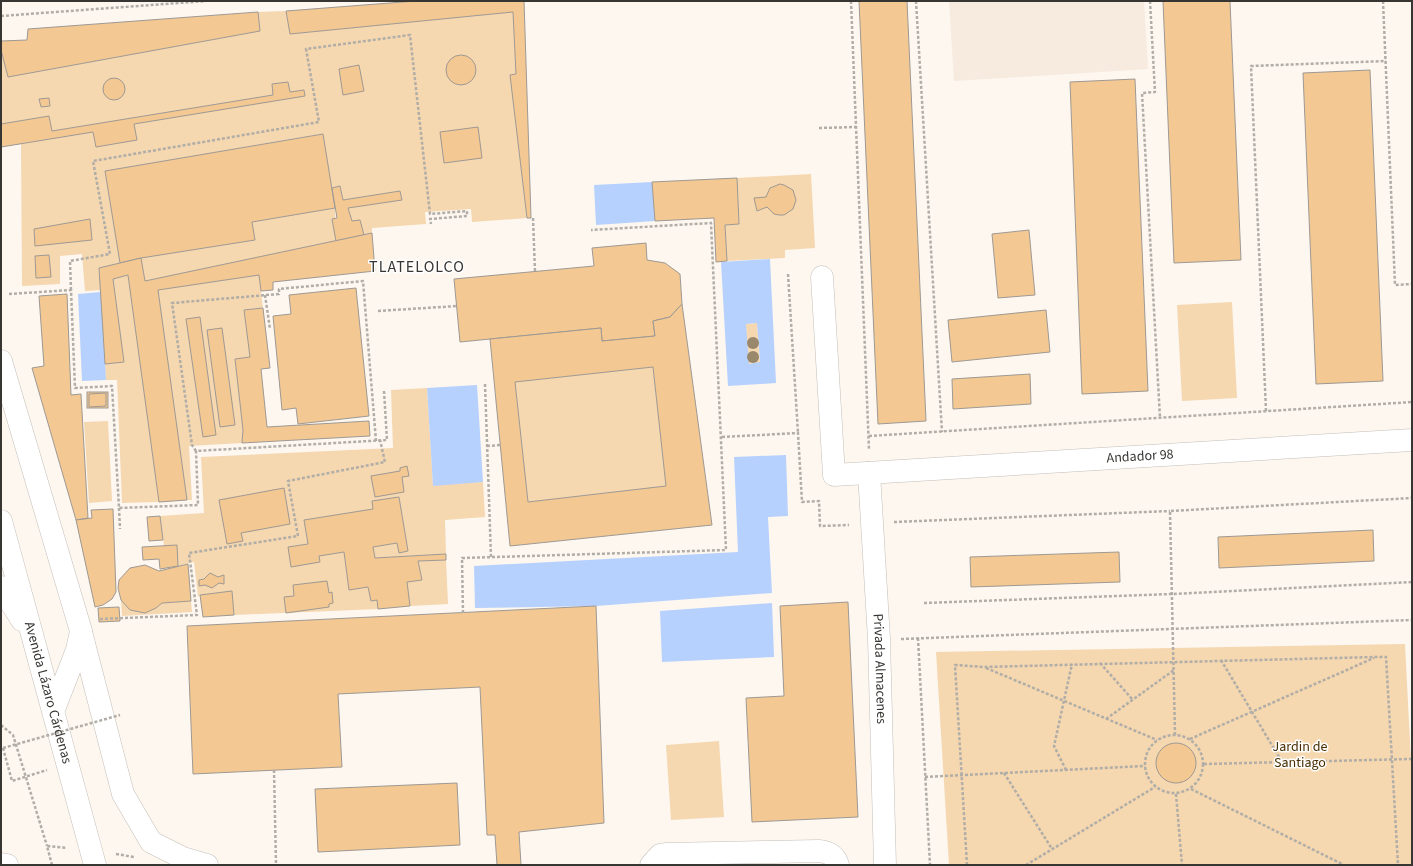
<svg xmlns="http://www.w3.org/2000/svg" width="1413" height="866" font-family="'Source Sans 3',sans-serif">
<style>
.built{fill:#f6ebde}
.green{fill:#f5d7b0}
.water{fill:#b6d1fd;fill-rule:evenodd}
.building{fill:#f3c892;stroke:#9e9993;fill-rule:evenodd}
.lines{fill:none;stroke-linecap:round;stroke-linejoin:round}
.minor-casing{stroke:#c3beb8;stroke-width:23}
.major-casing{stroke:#c3beb8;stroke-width:23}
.path{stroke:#b1ada7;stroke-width:2.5;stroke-dasharray:3 2;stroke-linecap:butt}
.minor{stroke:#fff;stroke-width:22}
.major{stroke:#fff;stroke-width:22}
.path-bridge{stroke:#b1ada7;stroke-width:2.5;stroke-dasharray:3 2;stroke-linecap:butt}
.tree{fill:#99886c}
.labels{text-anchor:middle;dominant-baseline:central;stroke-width:3;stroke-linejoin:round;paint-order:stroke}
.street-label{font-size:14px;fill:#383633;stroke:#fff}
.park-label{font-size:14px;fill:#482d00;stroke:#fff}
.quarter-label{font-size:16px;letter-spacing:1px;fill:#383633;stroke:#fff}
</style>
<rect width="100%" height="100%" fill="#fdf7f0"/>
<polygon class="built" points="949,1 1144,1 1148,69 954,81"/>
<g class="green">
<polygon points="286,11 290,34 513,12 516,74 510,75 527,218 472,222 471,209 425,212 426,224 372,228 372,233 364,235 360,220 352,221 348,208 402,199 400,191 343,200 340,186 332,188 322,134 105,171 120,263 99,268 101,290 85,291 82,254 60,256 60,284 22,286 21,144 93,132 96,147 137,140 134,124 305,95 304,90 290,92 288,82 272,84 273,95 52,131 49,116 1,124 1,50 8,77 260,31 258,12"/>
<polygon points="811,174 815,248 785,250 785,258 727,261 725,225 739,224 737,178"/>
<polygon points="335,208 336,241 145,281 141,258 255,240 252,222"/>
<polygon points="128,275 159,502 122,503 117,380 106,380 105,364 124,362 113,279"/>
<polygon points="259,275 263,308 244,310 250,357 235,359 243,430 242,443 189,446 192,500 187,500 158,290"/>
<polygon points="1232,302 1237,398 1182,401 1177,305"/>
<polygon points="757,323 760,363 748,364 746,324"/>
<polygon points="653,367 666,486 528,502 515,382"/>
<polygon points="427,388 433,485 483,482 485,517 445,520 446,554 375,558 373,547 397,543 399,553 408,551 399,497 372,501 373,509 304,520 308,544 288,547 291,567 320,562 319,556 344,552 349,590 368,587 371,601 377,600 378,609 234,615 232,591 198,596 194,562 178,566 177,546 164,546 160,516 204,513 201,457 393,448 391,390"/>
<polygon points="108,421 112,501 89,503 84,422"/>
<polygon points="446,560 448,604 410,606 407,582 422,580 418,561"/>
<polygon points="121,600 130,610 145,613 156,608 162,603 191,601 192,612 122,616"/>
<polygon points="1405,644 1412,781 1412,865 949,865 936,652"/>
<polygon points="719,741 724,817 671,820 666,745"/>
</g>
<g class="water">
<polygon points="652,182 655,221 596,225 594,185"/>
<path d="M 770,259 L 776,383 L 728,386 L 721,262 ZM 757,323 L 760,362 L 749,364 L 746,324 Z"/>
<polygon points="101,292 106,380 82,381 78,294"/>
<polygon points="477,385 483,482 433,486 427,388"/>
<polygon points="786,455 788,516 768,517 772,593 596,606 475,608 474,566 738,552 734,457"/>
<polygon points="772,603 774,657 662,662 660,611"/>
</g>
<g class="building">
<polygon points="416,1 524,1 531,218 527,218 510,75 516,74 513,12 290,34 286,11"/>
<polygon points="859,1 907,1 926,421 878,424"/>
<polygon points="1163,1 1230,1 1241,260 1174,263"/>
<polygon points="258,12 260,31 8,77 1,50 1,41 27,40 28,29"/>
<circle cx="461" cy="70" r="15"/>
<polygon points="359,65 364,91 343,95 339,69"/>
<polygon points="1370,70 1383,381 1316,384 1303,73"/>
<circle cx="114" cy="89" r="11"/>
<polygon points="1135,79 1148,391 1082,394 1070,82"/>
<polygon points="288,82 290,92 304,90 305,96 134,124 137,140 96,147 93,132 1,147 1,124 49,116 52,131 273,95 272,84"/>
<polygon points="49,98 50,106 41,107 39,99"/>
<polygon points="478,127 482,158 444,163 440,132"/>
<polygon points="323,134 335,208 252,222 255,240 141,258 120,263 105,171"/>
<polygon points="737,178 739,224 725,225 727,261 716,262 714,218 655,221 652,182"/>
<polygon points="780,184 784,185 793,190 796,200 793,209 784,215 779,215 774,214 767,207 757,211 754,198 766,197 770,188"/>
<polygon points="340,186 343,200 400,191 402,200 348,208 352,221 360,220 364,235 336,241 332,219 337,218 332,188"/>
<polygon points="90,219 92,240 35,246 34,229"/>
<polygon points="1029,230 1035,295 998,298 992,234"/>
<polygon points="372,233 375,271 273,282 273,290 261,291 259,275 158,290 187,500 159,502 128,275 113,279 124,362 105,364 99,268 141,258 145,281"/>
<polygon points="646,243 647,260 665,263 680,274 682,304 670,317 653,321 655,336 602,341 601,328 460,342 454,279 594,266 592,248"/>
<polygon points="49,255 51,277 36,278 35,256"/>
<polygon points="356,288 369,416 298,424 296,408 282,410 273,316 291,314 289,295"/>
<polygon points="67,294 71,395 81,394 88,518 76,520 32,368 44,366 39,296"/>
<path d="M 682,304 L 712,525 L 510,546 L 490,339 L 601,328 L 602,341 L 655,336 L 653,321 L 670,317 ZM 653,367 L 666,486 L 528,502 L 515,382 Z"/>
<polygon points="263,308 270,368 261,369 267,427 369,421 370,436 242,443 243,430 235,359 250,357 244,310"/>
<polygon points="1046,310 1050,352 952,362 948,320"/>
<polygon points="200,317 216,435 203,437 186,319"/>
<polygon points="222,328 235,425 220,427 207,330"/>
<polygon points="1030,374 1031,404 953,409 952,379"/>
<rect x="87" y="392" width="21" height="16"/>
<polygon points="106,393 106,406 89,407 89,394"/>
<polygon points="407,466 409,476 402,477 404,492 375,497 371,476 400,471 400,468"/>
<polygon points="284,488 290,524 241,533 243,541 227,544 219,500"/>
<polygon points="399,497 408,551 399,553 397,543 373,547 375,558 446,554 446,560 418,561 422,580 407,582 410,606 378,609 377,600 371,601 368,587 349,590 344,552 319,556 320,562 291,567 288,547 308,544 304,520 373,509 372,501"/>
<polygon points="113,509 116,592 112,599 103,605 95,607 76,520 92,518 91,510"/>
<polygon points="160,516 163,540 149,541 147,517"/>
<polygon points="1373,530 1374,561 1219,568 1218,537"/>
<polygon points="177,545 178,566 160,569 159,559 143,560 142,547"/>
<polygon points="1119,552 1120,582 971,587 970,557"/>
<polygon points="188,564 191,601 162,603 156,608 145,613 130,610 121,600 118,588 119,580 130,568 145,565 159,571"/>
<polygon points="210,573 218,577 224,575 224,584 219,583 212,588 205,585 199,586 199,580 204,579"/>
<polygon points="327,581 329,593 332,592 333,603 329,604 329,607 286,613 284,597 294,596 293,585"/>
<polygon points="232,591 234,615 203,617 200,595"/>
<polygon points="848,602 858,817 752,822 746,698 784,696 780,606"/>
<polygon points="596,606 604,823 519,832 521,865 497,865 495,835 487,835 480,687 338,694 342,767 193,774 187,626"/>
<polygon points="119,607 120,621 99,622 98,608"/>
<circle cx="1176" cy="763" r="20"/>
<polygon points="457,783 460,845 318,852 315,789"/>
</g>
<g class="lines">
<g class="minor-casing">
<g id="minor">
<path id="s1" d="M 822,277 L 834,475 L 1412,440"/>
<polyline points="1,361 81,631 77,650 54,709"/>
<path id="s2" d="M 869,473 L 879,639 L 885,865"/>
<polyline points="81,632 123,794 151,842 183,858 207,865"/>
<path d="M 651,865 L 660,855 L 667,854 L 819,851 C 829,852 835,855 838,865"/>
</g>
</g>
<g class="major-casing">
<g id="major">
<path id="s3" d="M 1,521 L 95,865"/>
<polyline points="1,587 22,620"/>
<polyline points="1,864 7,865"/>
</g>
</g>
<g class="path">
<polyline points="851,1 869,450"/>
<polyline points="916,1 942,432"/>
<polyline points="1150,1 1155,92 1142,93 1160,418"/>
<polyline points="1383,1 1395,285 1412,284"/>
<polyline points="1,16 206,1"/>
<polyline points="819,128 856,127"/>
<polyline points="533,218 535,272"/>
<polyline points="788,274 798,433"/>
<polyline points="71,290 70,261 110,254 93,161 319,122 306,49 410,35 430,214 467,211 467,216 430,219 431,224"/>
<polyline points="9,294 71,290 75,388 112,386 119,508 198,505 196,451 387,440 384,391"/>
<polyline points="265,295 270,329"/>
<polyline points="378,311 457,306"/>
<polyline points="485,384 491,557"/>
<polyline points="1266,411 1251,66 1386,61"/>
<polyline points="869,436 1412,402"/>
<polyline points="722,437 798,433 802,502 819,501 820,526 849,525"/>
<polyline points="487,446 501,445"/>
<polyline points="196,451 192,445 172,303 279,294 279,289 363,281 376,441"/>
<polyline points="119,508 120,529"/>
<polyline points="894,522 1170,511"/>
<polyline points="924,603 1172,594 1412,582"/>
<polyline points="463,613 462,558 726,550 711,223 591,230"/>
<polyline points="100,619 197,615 189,553 298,536 288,481 385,462 380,440"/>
<polyline points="918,638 930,865"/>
<polyline points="901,639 1412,620"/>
<polyline points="1221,660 1282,762"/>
<polyline points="1100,663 1133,700"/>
<polyline points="986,668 1157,740"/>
<polyline points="1106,719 1174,670"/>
<polyline points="1,725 13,735 47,846"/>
<circle cx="1174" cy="764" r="29"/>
<polyline points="1175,735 1170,511 1412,498"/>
<polyline points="1190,739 1374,658"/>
<polyline points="3,748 12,781 47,770"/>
<polyline points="1204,764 1412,759"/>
<polyline points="274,770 276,865"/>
<polyline points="1066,770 1054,746 1072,664"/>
<polyline points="1004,773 1052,849"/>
<polyline points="925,777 1145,766"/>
<polyline points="1191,789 1344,865"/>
<polyline points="1176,794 1182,865"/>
<polyline points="116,854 134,857"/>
<polyline points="52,865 47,846 67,848"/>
<polyline points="967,865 955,665 984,667 1376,657 1386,657 1398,865"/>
<polyline points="1026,865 1155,787"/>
</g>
<use href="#minor" class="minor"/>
<use href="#major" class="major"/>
<polyline class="path-bridge" points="3,748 120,715"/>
</g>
<g class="tree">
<circle cx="753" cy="343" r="6"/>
<circle cx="753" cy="357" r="6"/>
</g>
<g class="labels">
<g class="street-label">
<text stroke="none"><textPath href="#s1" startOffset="505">Andador 98</textPath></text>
<text stroke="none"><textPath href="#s2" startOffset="196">Privada Almacenes</textPath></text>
<text stroke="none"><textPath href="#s3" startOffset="178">Avenida Lázaro Cárdenas</textPath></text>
</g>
<g class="park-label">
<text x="1300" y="747">Jardin de<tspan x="1300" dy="16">Santiago</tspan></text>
</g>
<g class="quarter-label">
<text x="417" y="267">TLATELOLCO</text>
</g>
</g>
<rect width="1413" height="866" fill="none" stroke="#383633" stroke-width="4"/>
</svg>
